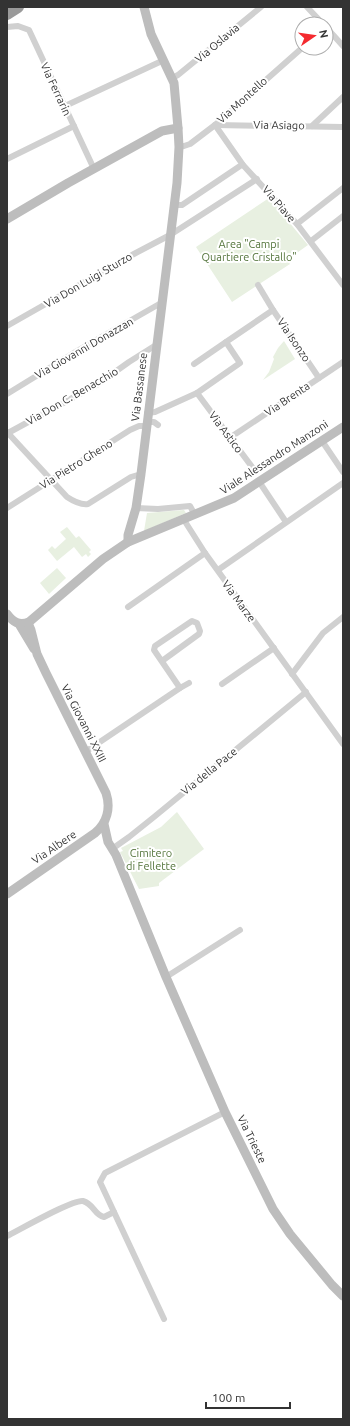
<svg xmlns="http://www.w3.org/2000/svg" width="350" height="1426" font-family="Ubuntu,sans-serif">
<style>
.green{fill:#e8f0e1}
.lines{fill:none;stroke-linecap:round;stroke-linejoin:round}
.street{stroke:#d0d0d0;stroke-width:6}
.secondary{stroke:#bdbdbd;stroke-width:9}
.highway{stroke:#9a9a9a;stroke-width:12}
.labels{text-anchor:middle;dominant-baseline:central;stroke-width:4;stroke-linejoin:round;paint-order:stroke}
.street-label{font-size:11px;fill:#333;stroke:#fff}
.park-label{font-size:11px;fill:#53743b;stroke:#fff}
</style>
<rect width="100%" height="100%" fill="#fff"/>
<g class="green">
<polygon points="269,198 308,245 287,260 290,264 232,302 196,247"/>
<polygon points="284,341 295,359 263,380 269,372 274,359 273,357 278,348"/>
<polygon points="184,510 186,513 144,531 147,513"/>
<polygon points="67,527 76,538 79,536 91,550 89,552 91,554 88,557 86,554 82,557 74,547 57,561 48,550 52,546 55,549 66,539 60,532"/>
<polygon points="57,568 66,578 49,594 40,583"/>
<polygon points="177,812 204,849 159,883 159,886 139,889 120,852 123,851 121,848 161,827"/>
</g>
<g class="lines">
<g class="street">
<polyline points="307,7 323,24"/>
<polyline points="7,27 18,26 29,30 94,169"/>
<polyline points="326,27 343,46"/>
<polyline points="172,78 178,75 261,7"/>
<polyline points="65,106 164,60"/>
<polyline points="215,125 243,165 297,224 343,285"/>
<polyline points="215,125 343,127"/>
<polyline points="312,126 343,97"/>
<polyline points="179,147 184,146 190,144 215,125 302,48"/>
<polyline points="7,159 74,126"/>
<polyline points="174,205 182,205 240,166 243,165"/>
<polyline points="297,224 343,188"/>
<polyline points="311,241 343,216"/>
<polyline points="258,285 273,310"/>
<polyline points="7,326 132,255 170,235 257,179"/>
<polyline points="194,364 226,342"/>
<polyline points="197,393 255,471"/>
<polyline points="7,394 77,351 161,303"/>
<polyline points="147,413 155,412 197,393 240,363 226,342 273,310 319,378"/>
<polyline points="147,422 154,422 158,425"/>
<path d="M 7,432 L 67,497 C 73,501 81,505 88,504 L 131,477 L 141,474"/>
<polyline points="8,433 98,384 129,362 156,345"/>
<polyline points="231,437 343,362"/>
<polyline points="322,441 343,472"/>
<polyline points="260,483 286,522"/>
<polyline points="7,508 130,430 139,426 146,426"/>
<polyline points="136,508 158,509 190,506 195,515"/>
<polyline points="184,520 205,553 343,744"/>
<polyline points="218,570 343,483"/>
<polyline points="128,607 205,553"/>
<polyline points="292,674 323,633 343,617"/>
<polyline points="222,684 274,648"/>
<polyline points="180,688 189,683"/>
<polyline points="85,752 180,688 154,650 155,646 192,621 197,623 200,631 199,634 162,661"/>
<polyline points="112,849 129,837 154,817 306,692"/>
<polyline points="166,977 240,930"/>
<path d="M 7,1236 C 19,1230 73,1199 83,1201 C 94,1204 94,1215 104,1217 L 114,1212"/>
<polyline points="164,1319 100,1182 105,1173 225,1112"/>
</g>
<g class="secondary">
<polyline points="7,219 68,183 162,131 178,128"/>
<polyline points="128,542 128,535 136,508 141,474 177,183 179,147 178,128 174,83 151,34 144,7"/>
<path d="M 7,614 C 13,622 19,626 29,622 L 103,559 L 128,542 L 234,498 L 343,427"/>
<polyline points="19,624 34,649"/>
<polyline points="104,824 108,842 116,855 166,977 225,1112 273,1209 290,1234 332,1285 343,1296"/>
<path d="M 7,894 L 95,833 C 107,823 111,808 106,793 L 46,673 L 37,654 L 31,630 L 28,623"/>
</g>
<polyline class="highway" points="7,14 18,7"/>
</g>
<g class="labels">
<g class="street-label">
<text transform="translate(217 43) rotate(-40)">Via Oslavia</text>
<text transform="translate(56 89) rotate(65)">Via Ferrarin</text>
<text transform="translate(242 100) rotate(-42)">Via Montello</text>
<text transform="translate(279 125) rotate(1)">Via Asiago</text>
<text transform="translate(279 204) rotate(49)">Via Piave</text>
<text transform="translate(88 280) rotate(-30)">Via Don Luigi Sturzo</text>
<text transform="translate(294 340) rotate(56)">Via Isonzo</text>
<text transform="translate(84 348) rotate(-30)">Via Giovanni Donazzan</text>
<text transform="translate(139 387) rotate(-83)">Via Bassanese</text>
<text transform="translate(72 396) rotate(-30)">Via Don C. Benacchio</text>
<text transform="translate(287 399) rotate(-34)">Via Brenta</text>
<text transform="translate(226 432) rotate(53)">Via Astico</text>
<text transform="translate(274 457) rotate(-33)">Viale Alessandro Manzoni</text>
<text transform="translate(76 464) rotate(-32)">Via Pietro Gheno</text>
<text transform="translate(239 601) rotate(54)">Via Marze</text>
<text transform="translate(84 723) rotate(63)">Via Giovanni XXIII</text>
<text transform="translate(209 771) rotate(-39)">Via della Pace</text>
<text transform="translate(54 847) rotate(-34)">Via Albere</text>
<text transform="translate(252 1139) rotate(64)">Via Trieste</text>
</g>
<g class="park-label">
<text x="249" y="244">Area "Campi<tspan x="249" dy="13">Quartiere Cristallo"</tspan></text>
<text x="151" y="853">Cimitero<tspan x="151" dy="13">di Fellette</tspan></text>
</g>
</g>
<rect width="350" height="1426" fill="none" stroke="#333333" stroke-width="16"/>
<g transform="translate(314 36) rotate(77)"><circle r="19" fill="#ffffff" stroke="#adadad"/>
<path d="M0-3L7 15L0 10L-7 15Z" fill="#f42a2f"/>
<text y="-6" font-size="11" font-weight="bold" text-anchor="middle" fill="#333333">N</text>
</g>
<path d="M206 1402v6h84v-6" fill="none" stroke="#333333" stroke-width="2"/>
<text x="212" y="1402" font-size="12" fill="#333333" stroke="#ffffff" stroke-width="3" paint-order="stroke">100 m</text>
</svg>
